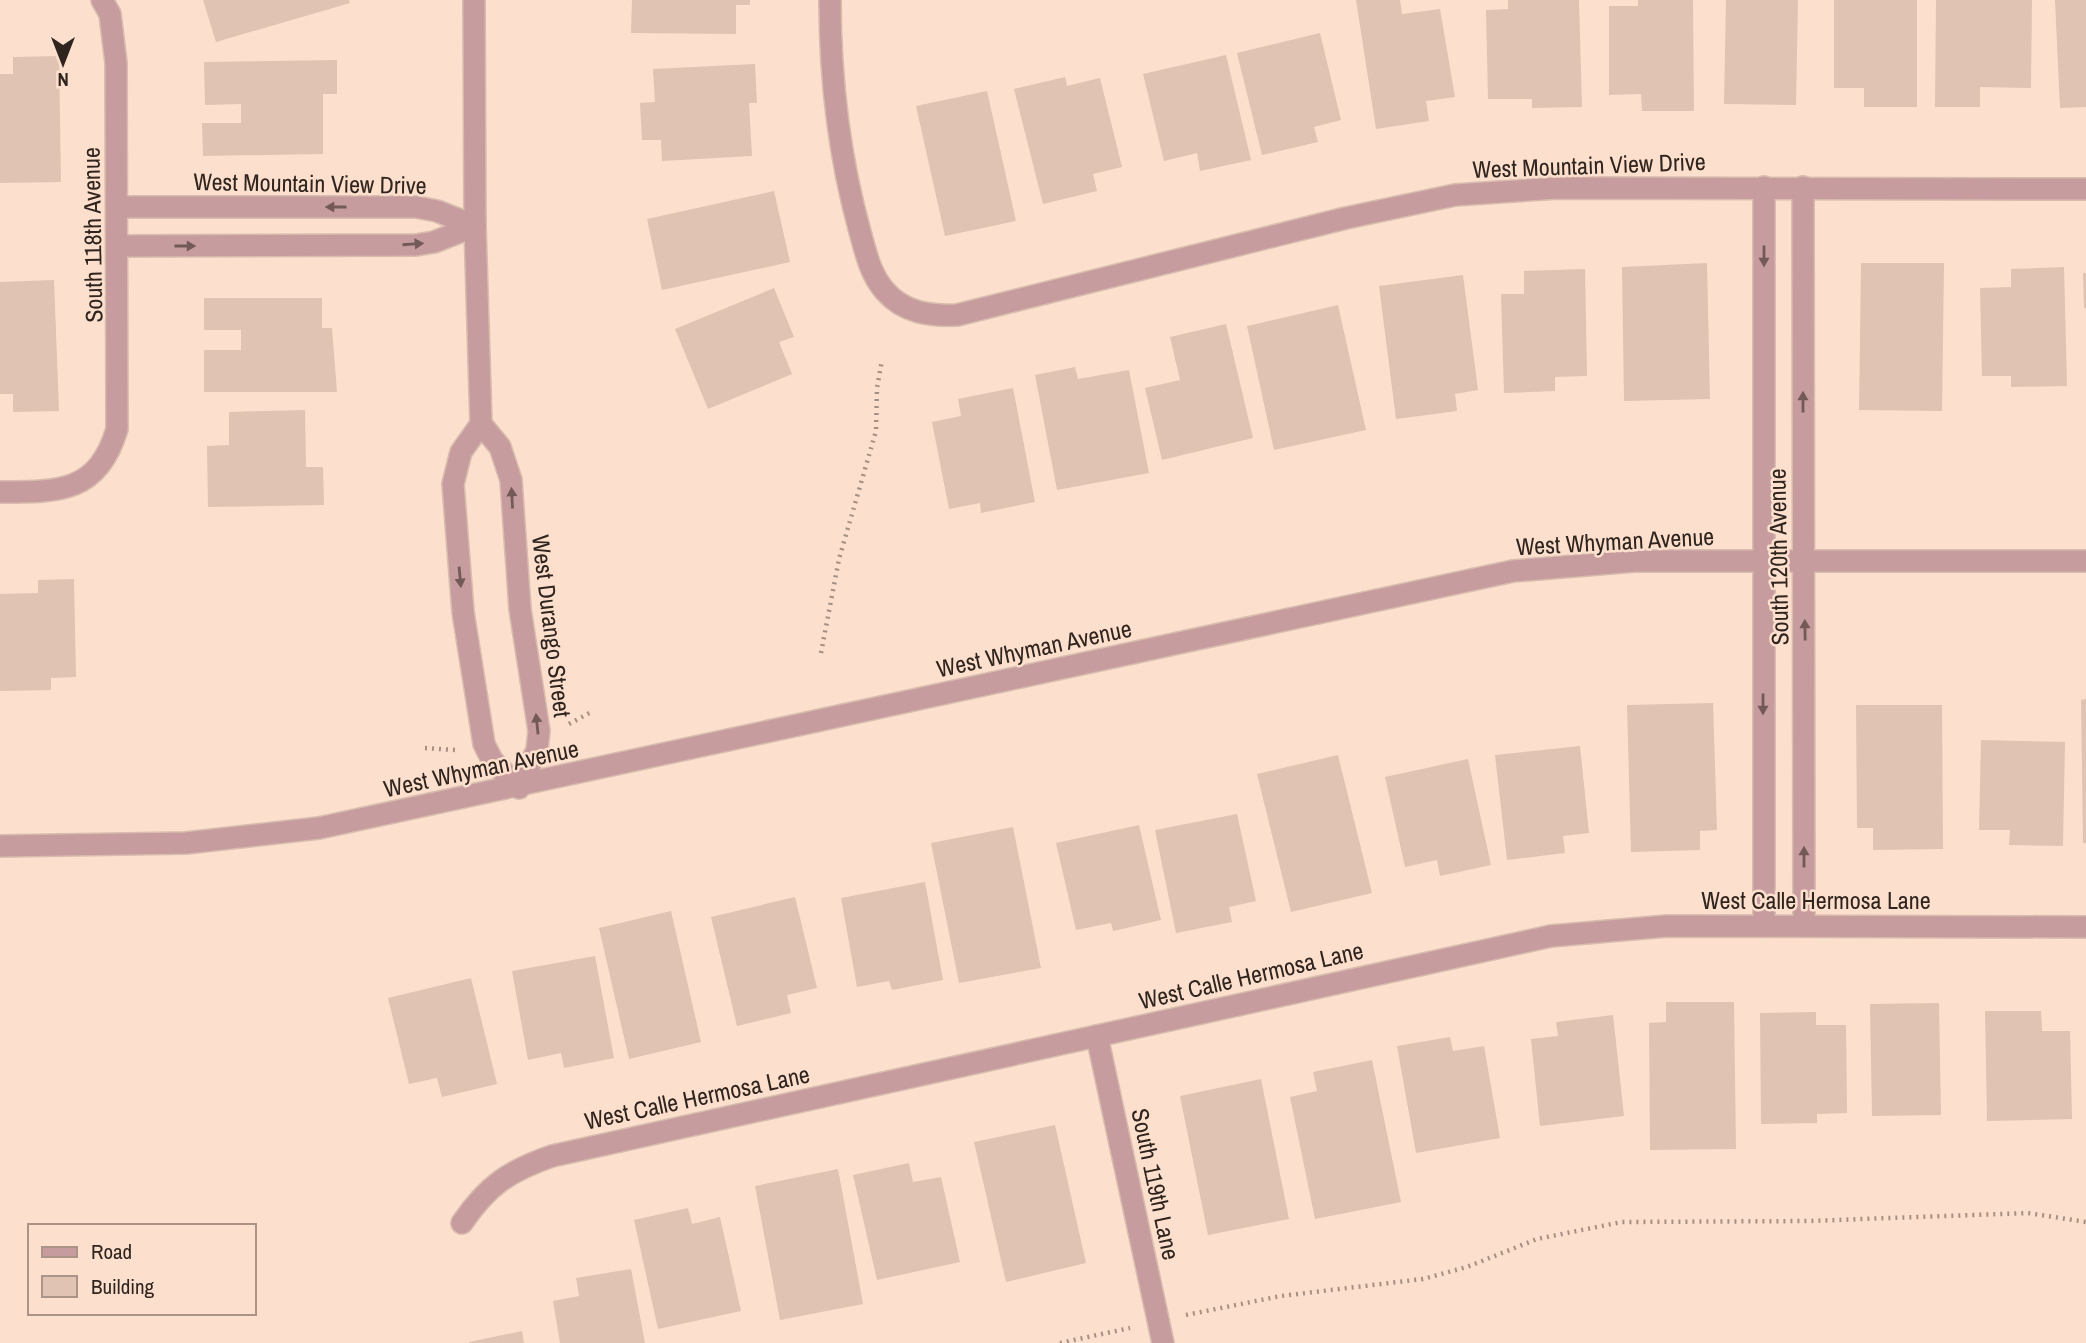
<svg xmlns="http://www.w3.org/2000/svg" width="2086" height="1343" font-family="'Archivo Narrow',sans-serif">
<style>
.building{fill:#e0c3b2}
.lines{fill:none;stroke-linecap:round;stroke-linejoin:round}
.minor-casing{stroke:#d8bdae;stroke-width:24}
.path{stroke:#a69083;stroke-width:4.5;stroke-dasharray:2 5;stroke-linecap:butt}
.minor{stroke:#c79c9f;stroke-width:21}
.oneway{fill:#735a58}
.labels{text-anchor:middle;dominant-baseline:central;stroke-width:5;stroke-linejoin:round;paint-order:stroke}
.street-label{font-size:24px;fill:#2f241e;stroke:#fddfcd}
</style>
<rect width="100%" height="100%" fill="#fddfcd"/>
<g class="building">
<polygon points="203,0 349,0 350,3 216,42"/>
<polygon points="632,0 750,0 750,5 736,5 736,34 631,33"/>
<polygon points="1356,0 1400,0 1402,14 1440,9 1455,97 1426,101 1429,121 1376,129"/>
<polygon points="1508,0 1579,0 1582,107 1532,108 1532,99 1488,99 1486,10 1508,9"/>
<polygon points="1638,0 1693,0 1694,111 1642,111 1641,94 1609,95 1609,6 1638,6"/>
<polygon points="1726,0 1798,0 1796,105 1724,104"/>
<polygon points="1834,0 1917,0 1917,107 1864,107 1864,88 1834,88"/>
<polygon points="1936,0 2032,0 2031,88 1980,87 1980,107 1935,107"/>
<polygon points="2055,0 2086,0 2086,107 2060,108"/>
<polygon points="1320,33 1341,120 1314,127 1318,142 1262,155 1237,53"/>
<polygon points="1226,55 1251,160 1200,171 1197,153 1164,161 1143,74"/>
<polygon points="59,56 61,182 0,183 0,74 13,74 13,57"/>
<polygon points="337,60 337,94 323,94 323,154 203,156 202,123 241,123 241,104 205,105 204,62"/>
<polygon points="755,64 757,103 749,103 752,156 662,161 661,140 642,140 640,103 655,102 653,69"/>
<polygon points="1065,77 1067,86 1100,78 1122,167 1093,174 1097,191 1043,204 1014,89"/>
<polygon points="987,91 1016,221 945,236 916,106"/>
<polygon points="774,191 790,262 662,290 647,219"/>
<polygon points="1707,263 1710,399 1624,401 1622,267"/>
<polygon points="1861,263 1944,263 1942,411 1859,410"/>
<polygon points="2064,267 2067,386 2011,387 2011,376 1982,376 1980,288 2011,287 2011,269"/>
<polygon points="1585,269 1587,376 1555,377 1555,391 1504,393 1501,294 1524,294 1524,271"/>
<polygon points="2083,273 2086,273 2086,308 2084,308"/>
<polygon points="1463,275 1478,390 1455,394 1457,411 1396,419 1379,286"/>
<polygon points="54,280 59,411 13,412 13,394 0,394 0,282"/>
<polygon points="774,288 794,337 779,342 792,374 708,409 675,329"/>
<polygon points="204,298 322,298 322,328 332,328 337,392 204,392 204,350 241,350 241,330 204,330"/>
<polygon points="1338,305 1366,430 1274,450 1247,326"/>
<polygon points="1226,324 1253,438 1162,460 1145,388 1180,380 1170,337"/>
<polygon points="1075,367 1078,379 1129,370 1149,473 1057,490 1035,375"/>
<polygon points="1013,388 1035,502 981,513 980,503 949,509 932,422 961,416 958,399"/>
<polygon points="305,410 306,467 323,467 324,505 208,507 207,446 229,445 229,412"/>
<polygon points="74,579 76,677 51,678 51,690 0,691 0,594 38,593 38,580"/>
<polygon points="2086,699 2086,843 2083,843 2081,700"/>
<polygon points="1713,703 1717,830 1700,831 1700,850 1631,852 1627,705"/>
<polygon points="1856,705 1942,705 1943,849 1873,850 1873,828 1857,828"/>
<polygon points="1981,740 2065,742 2063,846 2009,845 2010,830 1979,830"/>
<polygon points="1580,746 1589,833 1563,836 1565,853 1507,860 1495,755"/>
<polygon points="1338,755 1372,893 1291,912 1257,774"/>
<polygon points="1468,759 1491,865 1440,876 1437,860 1405,867 1385,777"/>
<polygon points="1237,814 1256,901 1229,907 1232,922 1176,933 1155,830"/>
<polygon points="1139,825 1161,920 1113,931 1111,923 1076,930 1056,843"/>
<polygon points="1013,827 1041,968 959,983 931,843"/>
<polygon points="925,882 943,980 892,990 889,981 857,987 841,898"/>
<polygon points="795,897 817,988 787,995 791,1013 737,1026 711,917"/>
<polygon points="671,911 701,1042 629,1059 599,928"/>
<polygon points="595,956 614,1058 564,1068 561,1053 528,1060 512,971"/>
<polygon points="471,978 497,1084 442,1097 437,1078 409,1084 388,998"/>
<polygon points="1666,1002 1734,1002 1736,1149 1650,1150 1649,1023 1666,1022"/>
<polygon points="1939,1003 1941,1115 1872,1116 1870,1004"/>
<polygon points="1985,1011 2041,1011 2042,1031 2070,1031 2072,1119 1987,1121"/>
<polygon points="1816,1012 1816,1025 1846,1025 1847,1113 1817,1114 1817,1123 1761,1124 1760,1013"/>
<polygon points="1613,1015 1624,1116 1540,1126 1531,1039 1558,1036 1556,1022"/>
<polygon points="1450,1037 1453,1051 1484,1046 1500,1138 1416,1153 1397,1046"/>
<polygon points="1372,1060 1401,1202 1315,1219 1290,1097 1317,1091 1313,1072"/>
<polygon points="1261,1079 1289,1219 1208,1235 1180,1096"/>
<polygon points="1055,1125 1086,1263 1006,1282 974,1142"/>
<polygon points="909,1163 913,1182 941,1177 960,1262 877,1280 853,1175"/>
<polygon points="838,1169 863,1304 780,1320 755,1186"/>
<polygon points="688,1208 692,1224 720,1217 741,1311 658,1329 634,1220"/>
<polygon points="631,1269 645,1343 560,1343 553,1301 579,1296 576,1278"/>
<polygon points="522,1331 524,1343 469,1343 469,1342"/>
</g>
<g class="lines">
<g class="minor-casing">
<g id="minor">
<polyline points="474,0 475,226 481,424 500,447 511,480 520,609 539,731 537,750 519,788 492,760 484,744 463,612 453,484 461,452 481,424"/>
<path d="M 830,0 C 830,79 839,156 860,232 C 866,253 870,274 885,291 C 904,313 930,316 957,315 L 1346,218 L 1455,195 L 1558,188 L 2086,189"/>
<polyline points="1764,187 1764,926"/>
<polyline points="1803,187 1804,926"/>
<polyline points="117,207 416,207 437,211 475,226"/>
<polyline points="117,246 416,245 434,242 475,226"/>
<path d="M 0,492 C 59,492 98,493 117,429 L 116,63 L 110,14 L 102,0"/>
<polyline points="0,846 186,843 319,828 1513,571 1635,561 2086,561"/>
<polyline points="1097,1036 1163,1343"/>
<path d="M 462,1223 C 488,1185 509,1171 552,1156 L 1551,936 L 1667,926 L 2086,927"/>
</g>
</g>
<g class="path">
<polyline points="821,653 839,559 876,431 877,388 882,360"/>
<polyline points="569,724 593,711"/>
<polyline points="425,748 455,750"/>
<polyline points="1186,1315 1281,1296 1423,1279 1467,1267 1537,1239 1622,1222 1809,1221 2028,1213 2086,1222"/>
<polyline points="1060,1343 1130,1328"/>
</g>
<use href="#minor" class="minor"/>
</g>
<defs><path id="oneway-solid" d="M-6-.8H1V-3.2L6.5 0L1 3.2V.8H-6Z" transform="scale(1.75)"/></defs>
<g class="oneway">
<use href="#oneway-solid" transform="translate(336 207) rotate(180)"/>
<use href="#oneway-solid" transform="translate(413 244) rotate(-4)"/>
<use href="#oneway-solid" transform="translate(185 246)"/>
<use href="#oneway-solid" transform="translate(1764 256) rotate(90)"/>
<use href="#oneway-solid" transform="translate(1803 402) rotate(-90)"/>
<use href="#oneway-solid" transform="translate(512 498) rotate(-93)"/>
<use href="#oneway-solid" transform="translate(460 577) rotate(85)"/>
<use href="#oneway-solid" transform="translate(1805 630) rotate(-91)"/>
<use href="#oneway-solid" transform="translate(1763 704) rotate(90)"/>
<use href="#oneway-solid" transform="translate(537 724) rotate(-96)"/>
<use href="#oneway-solid" transform="translate(1804 857) rotate(-90)"/>
</g>
<g class="labels">
<g class="street-label">
<text transform="translate(1589 165) rotate(-2)">West Mountain View Drive</text>
<text transform="translate(310 183) rotate(1)">West Mountain View Drive</text>
<text transform="translate(92 235) rotate(-91)">South 118th Avenue</text>
<text transform="translate(1615 541) rotate(-3)">West Whyman Avenue</text>
<text transform="translate(1778 557) rotate(-91)">South 120th Avenue</text>
<text transform="translate(552 626) rotate(83)">West Durango Street</text>
<text transform="translate(1034 648) rotate(-12)">West Whyman Avenue</text>
<text transform="translate(481 768) rotate(-12)">West Whyman Avenue</text>
<text x="1816" y="900">West Calle Hermosa Lane</text>
<text transform="translate(1251 975) rotate(-13)">West Calle Hermosa Lane</text>
<text transform="translate(697 1097) rotate(-12)">West Calle Hermosa Lane</text>
<text transform="translate(1156 1184) rotate(78)">South 119th Lane</text>
</g>
</g>
<rect x="28" y="1224" width="228" height="91" fill="#fddfcd" stroke="#ab9487" stroke-width="2"/>
<rect x="42" y="1247" width="35" height="10" fill="#c79c9f" stroke="#ab9487" stroke-width="2"/>
<text x="91" y="1259" font-size="21" fill="#2f241e">Road</text>
<rect x="42" y="1276" width="35" height="21" fill="#e0c3b2" stroke="#ab9487" stroke-width="2"/>
<text x="91" y="1294" font-size="21" fill="#2f241e">Building</text>
<g transform="translate(63 63) rotate(180)" stroke="#fddfcd" stroke-width="5" paint-order="stroke">
<path d="M0-5L12 26L0 18L-12 26Z" fill="#2f241e"/>
<text y="-10" font-size="19" font-weight="bold" text-anchor="middle" fill="#2f241e">N</text>
</g>
</svg>
